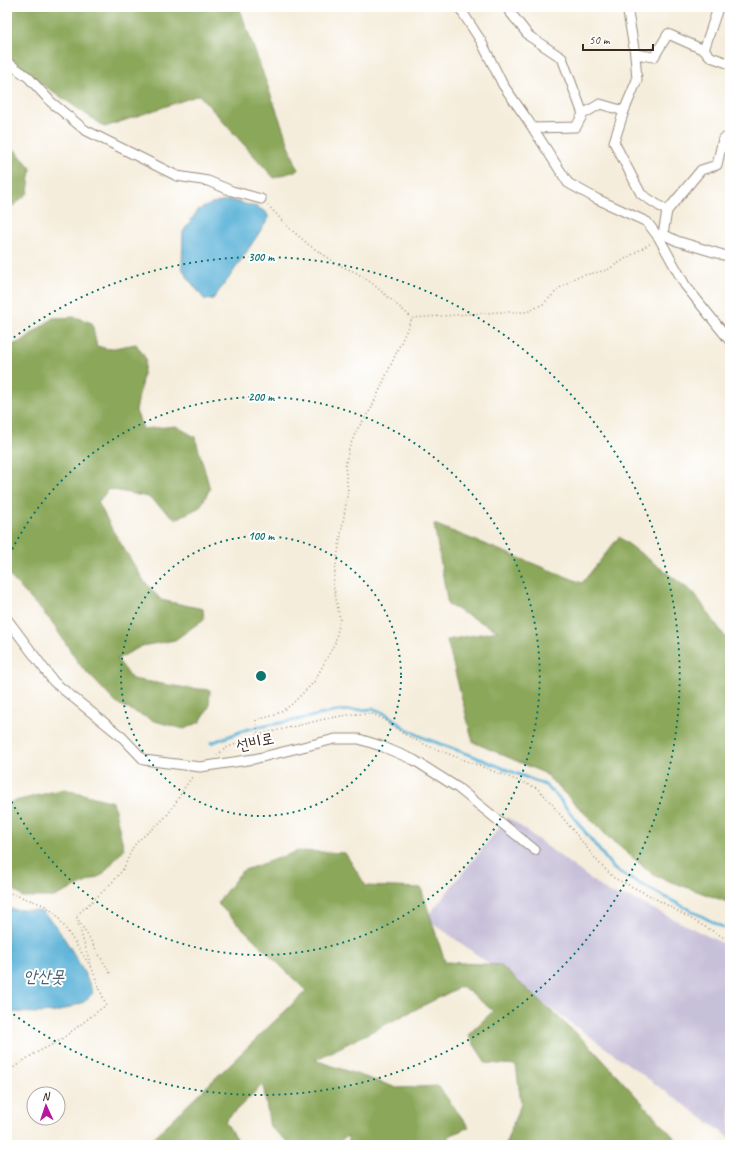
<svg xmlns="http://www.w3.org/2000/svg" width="737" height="1152" font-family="Caveat,'Poor Story',sans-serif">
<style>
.industrial{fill:#c7c0d9}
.forest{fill:#8ba75a;stroke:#63683c}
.water{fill:#5cb2d8;stroke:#4c6e7b}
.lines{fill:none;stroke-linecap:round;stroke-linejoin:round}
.stream{stroke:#5cb2d8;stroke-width:3}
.street-casing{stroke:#988c7c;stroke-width:11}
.path{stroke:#988c7c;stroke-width:1.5;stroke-dasharray:1 3;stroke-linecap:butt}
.street{stroke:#fff;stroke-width:9}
.ring{fill:none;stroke:#0f766e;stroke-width:2;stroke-dasharray:2 4}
.labels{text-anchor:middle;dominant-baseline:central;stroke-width:4;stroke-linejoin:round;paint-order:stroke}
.street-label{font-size:16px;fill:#3b2a1e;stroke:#fff}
.water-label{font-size:17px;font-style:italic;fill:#486068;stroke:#fff}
.centre{fill:#0f766e;stroke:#fff;stroke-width:2}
.ring-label{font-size:12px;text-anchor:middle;font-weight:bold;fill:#0f766e;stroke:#fff;stroke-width:4;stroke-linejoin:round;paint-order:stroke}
</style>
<rect width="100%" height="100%" fill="#fff"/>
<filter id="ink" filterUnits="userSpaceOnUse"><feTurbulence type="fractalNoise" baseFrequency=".025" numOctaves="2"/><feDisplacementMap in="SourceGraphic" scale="8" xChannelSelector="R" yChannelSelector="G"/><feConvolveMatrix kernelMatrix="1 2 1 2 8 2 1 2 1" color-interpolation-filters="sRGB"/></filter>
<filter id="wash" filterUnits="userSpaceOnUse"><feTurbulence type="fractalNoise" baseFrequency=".012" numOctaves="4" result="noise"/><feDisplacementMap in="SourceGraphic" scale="16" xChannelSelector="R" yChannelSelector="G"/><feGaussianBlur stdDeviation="0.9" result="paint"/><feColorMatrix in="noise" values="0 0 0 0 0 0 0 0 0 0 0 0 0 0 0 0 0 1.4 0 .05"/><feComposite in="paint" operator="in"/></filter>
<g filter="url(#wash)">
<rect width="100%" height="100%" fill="#f5eddb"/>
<polygon class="industrial" points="508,817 609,893 631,898 730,947 730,1138 426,918"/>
<g class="forest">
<polygon points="7,7 239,7 298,170 274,178 199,95 105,127 7,60"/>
<polygon points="7,150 15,150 31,168 28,193 7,211"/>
<polygon points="75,317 92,323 97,346 109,349 136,344 146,359 136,411 143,429 176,426 195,437 210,489 200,507 176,519 148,497 109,489 98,502 113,531 144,581 161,600 203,609 204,619 175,640 142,646 117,659 132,679 187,688 210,690 209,707 200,722 184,729 154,721 116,703 79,664 52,622 7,573 7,347 22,341 53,318"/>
<polygon points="434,524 582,583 619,537 695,594 730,644 730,903 655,876 609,838 544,773 473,742 447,640 498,631 448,605"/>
<polygon points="64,789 113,802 124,849 102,875 54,897 22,897 7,883 7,803"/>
<polygon points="298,851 345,853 366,886 421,888 445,962 500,965 589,1045 681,1145 505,1145 521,1103 516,1065 486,1063 468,1035 493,1011 462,986 315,1060 397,1088 438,1086 469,1127 447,1137 452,1145 349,1145 348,1136 332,1145 292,1145 270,1127 263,1084 225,1121 240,1145 146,1145 306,991 217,903 242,871"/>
</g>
<g class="water">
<polygon points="230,200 257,207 266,212 269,218 229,278 213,299 205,300 190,281 182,268 183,232 198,210 211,204"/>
<path d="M 7,908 C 17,911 33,909 41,912 C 57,920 87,975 93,993 L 84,1002 L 57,1012 L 37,1013 L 11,1012 L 7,1008 Z"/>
</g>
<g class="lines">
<polyline class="stream" points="211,743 248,729 296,720 337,711 374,709 386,714 405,728 424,738 473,756 545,785 557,796 614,869 627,877 730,931"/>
</g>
</g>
<g filter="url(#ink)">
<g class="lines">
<g class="street-casing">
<g id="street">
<polyline points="459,7 481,41 503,85 527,119 568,183 597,199 647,222 659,238 685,285 730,341"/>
<polyline points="506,7 529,36 562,58 583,114"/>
<polyline points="704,50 718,8 720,7"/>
<polyline points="635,54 654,57 668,34 704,50 711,57 730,64"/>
<polyline points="7,62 28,77 51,102 85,130 177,176 208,181 232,191 261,199"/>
<polyline points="624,111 637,80 635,54 627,7"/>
<polyline points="533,128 576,127 583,114 600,104 624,111 614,142 641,194 667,211 663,234 677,241 730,257"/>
<polyline points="667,211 701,170 717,165 723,139 730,136"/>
<polyline points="7,619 54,682 122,737 144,760 200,767 254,759 335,739 359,739 381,746 414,760 458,788 535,850"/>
</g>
</g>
<g class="path">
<polyline points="268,205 288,227 309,245 337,264 357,273 373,284 412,318"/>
<polyline points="258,735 329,718 355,714 373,714 386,720 404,734 428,746 537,788 547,798 599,863 614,878 651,896 730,941"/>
<polyline points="217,755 226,748 258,735 256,720 275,715 291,705 314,682 335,643 340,620 333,583 348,491 345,466 349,449 356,431 371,409 412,318 499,312 527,312 543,304 561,287 576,277 607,270 651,243"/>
<polyline points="7,892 44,905 56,914 91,967"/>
<path d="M 110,973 L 76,916 C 89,903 109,888 120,873 C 128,864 129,850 138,841 C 148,832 159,825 168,814 C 177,802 183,788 193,776"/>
<polyline points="7,1072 32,1055 59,1041 106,1005 92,969 77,920"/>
</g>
<use href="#street" class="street"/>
</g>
</g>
<g class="ring">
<circle cx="261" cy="676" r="140"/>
<path d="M7 560A279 279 0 1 1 7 792"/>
<path d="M9 341A419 419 0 1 1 9 1011"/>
</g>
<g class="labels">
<g class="street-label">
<text transform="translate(255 742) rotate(-12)">선비로</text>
</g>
<g class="water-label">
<text x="44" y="976">안산못</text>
</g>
</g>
<circle cx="261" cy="676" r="6" class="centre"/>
<g class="ring-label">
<text x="261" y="261">300 m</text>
<text x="261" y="401">200 m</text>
<text x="261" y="540">100 m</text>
</g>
<rect width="737" height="1152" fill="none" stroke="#fff" stroke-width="24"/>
<g transform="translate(46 1106) rotate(357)"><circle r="19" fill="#ffffff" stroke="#b1aaa5"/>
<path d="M0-3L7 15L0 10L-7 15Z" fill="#b5179e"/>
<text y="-6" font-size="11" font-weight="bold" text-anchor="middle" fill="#3b2a1e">N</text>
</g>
<path d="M583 44v6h70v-6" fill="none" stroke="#3b2a1e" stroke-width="2"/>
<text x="589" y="44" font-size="12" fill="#3b2a1e" stroke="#ffffff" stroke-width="3" paint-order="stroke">50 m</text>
</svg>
